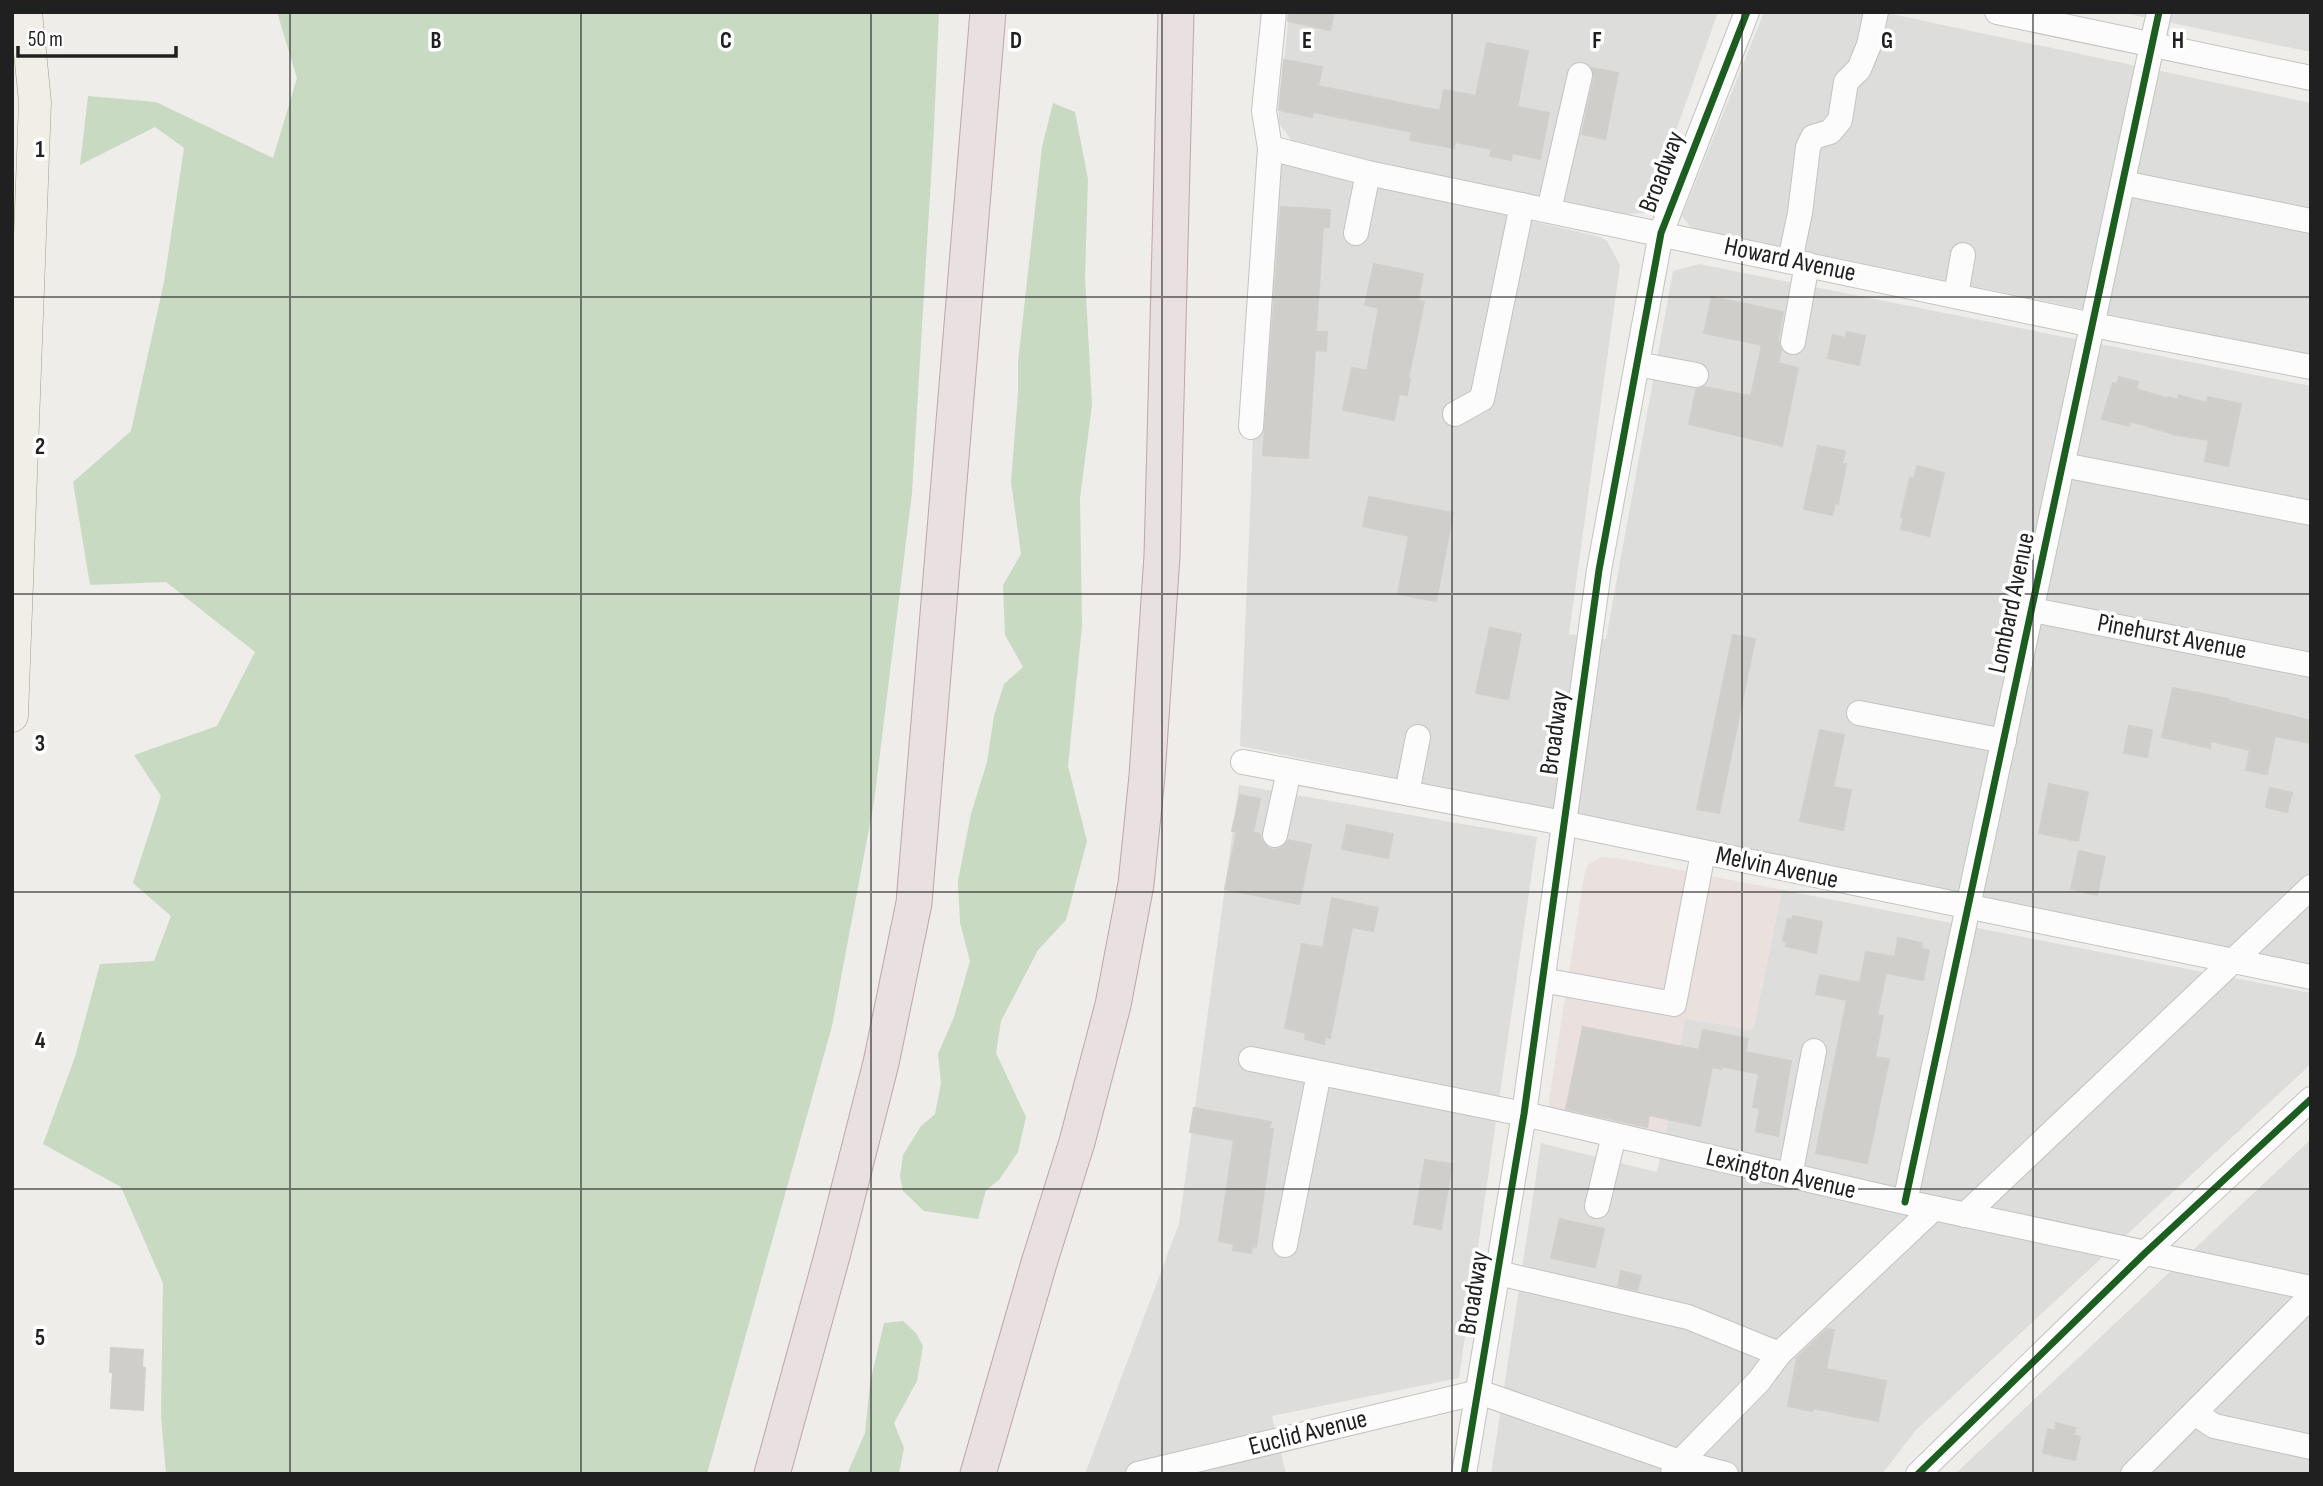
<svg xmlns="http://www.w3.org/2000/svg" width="2323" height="1486" font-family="'Sofia Sans Condensed',sans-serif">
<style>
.residential{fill:#dddddb}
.commercial{fill:#eae0dd}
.forest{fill:#c8dac2}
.building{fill:#cfcecb;stroke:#d1cfcc;stroke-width:2}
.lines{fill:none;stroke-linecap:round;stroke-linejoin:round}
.minor-casing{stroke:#c4c3c2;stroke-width:26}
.major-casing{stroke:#a29d89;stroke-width:33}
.highway-casing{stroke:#c0a4a9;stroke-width:37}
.minor{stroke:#fcfcfc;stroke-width:24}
.major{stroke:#f1eee7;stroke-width:32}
.highway{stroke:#e9e1e1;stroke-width:35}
.cycleway-casing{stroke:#fff;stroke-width:11}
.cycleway{stroke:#1b5e20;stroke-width:7}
.grid{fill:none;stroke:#202020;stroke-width:2;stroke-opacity:0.55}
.labels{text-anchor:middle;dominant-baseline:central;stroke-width:7;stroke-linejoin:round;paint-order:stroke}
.street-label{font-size:26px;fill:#202020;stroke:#fff}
.grid-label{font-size:23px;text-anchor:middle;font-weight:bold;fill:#202020;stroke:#fff;stroke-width:7;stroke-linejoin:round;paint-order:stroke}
</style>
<rect width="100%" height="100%" fill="#eeedea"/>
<g class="residential">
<polygon points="1289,12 1718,12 1647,213 1625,214 1295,145 1278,122"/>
<polygon points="1764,12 1882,12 2311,103 2311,356 1691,228 1682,216"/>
<polygon points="2119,12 2311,12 2311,52"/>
<polygon points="1258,157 1600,237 1607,241 1620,265 1569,634 1606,639 1673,271 1699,264 2311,386 2311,966 1240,746 1252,467"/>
<polygon points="1239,785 1537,837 1459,1378 1272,1416 1286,1474 1085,1474 1179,1224"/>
<polygon points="1782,890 2311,993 2311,1064 1916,1430 1882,1474 1491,1474 1541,1143 1657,1172 1665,1136 1685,1018 1753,1030"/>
<polygon points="2311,1139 2311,1474 1955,1474"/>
</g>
<polygon class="commercial" points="1601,857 1618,858 1782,890 1753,1030 1685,1018 1665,1136 1548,1107 1584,876 1588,865"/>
<g class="forest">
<polygon points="277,12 939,12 934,128 912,493 874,802 832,1026 707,1474 166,1474 161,1416 163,1283 121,1187 43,1144 75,1057 100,964 154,961 171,916 133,883 161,796 134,755 217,726 255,652 166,582 90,585 73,482 131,431 164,282 184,148 155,127 80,165 88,96 156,102 273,158 297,78"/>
<polygon points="1053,103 1075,112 1088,179 1085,276 1092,405 1080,498 1082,626 1068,766 1087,841 1066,920 1038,950 1001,1021 996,1053 1026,1117 1018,1152 999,1180 986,1190 978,1219 924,1211 903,1191 900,1176 903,1155 921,1126 935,1114 941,1083 938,1054 954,1017 970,961 960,923 958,881 971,814 987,762 994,716 1004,684 1023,667 1005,635 1003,585 1021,554 1011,482 1018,393 1018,362 1042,147"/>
<polygon points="903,1321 916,1333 923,1346 917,1381 894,1423 904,1448 899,1474 847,1474 865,1433 870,1383 884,1323"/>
</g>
<g class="building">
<polygon points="1289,12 1334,12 1330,30 1288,21"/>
<polygon points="1487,43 1528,51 1517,107 1549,113 1540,159 1512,153 1511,160 1490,156 1492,149 1455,142 1454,148 1410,140 1412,132 1313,112 1312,117 1279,110 1284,60 1322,67 1318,86 1440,111 1444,90 1476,96"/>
<polygon points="1592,68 1618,73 1605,139 1582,134 1594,78"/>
<polygon points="1281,207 1330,210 1329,227 1323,227 1316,332 1327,332 1326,351 1315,350 1308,458 1263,455"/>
<polygon points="1374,264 1423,274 1418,300 1424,302 1408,379 1410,379 1407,395 1399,394 1394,420 1343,410 1352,368 1367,371 1379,308 1365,305"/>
<polygon points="1712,297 1783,312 1778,339 1781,350 1778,363 1798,368 1782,446 1689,424 1696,390 1704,387 1751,396 1762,345 1704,333"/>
<polygon points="1847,332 1865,336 1859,365 1828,358 1833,335 1846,338"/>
<polygon points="2119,377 2138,382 2136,389 2168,399 2168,397 2178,400 2179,395 2206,403 2208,397 2241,404 2228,466 2205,461 2209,440 2177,435 2130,421 2129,426 2102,419 2113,383 2117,384"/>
<polygon points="1818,446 1845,451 1842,464 1846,464 1838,504 1835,503 1832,515 1804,509"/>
<polygon points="1917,466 1944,473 1929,536 1901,529 1904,518 1901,517 1910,478 1914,479"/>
<polygon points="1369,497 1453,513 1436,601 1398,594 1409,536 1363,526"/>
<polygon points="1490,628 1521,634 1508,699 1476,693"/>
<polygon points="1733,635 1755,639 1719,813 1697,809"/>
<polygon points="2173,688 2229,699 2229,701 2311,721 2311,743 2275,736 2267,774 2246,770 2250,750 2211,741 2210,748 2162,737"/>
<polygon points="2129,726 2152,730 2147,757 2124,753"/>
<polygon points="1820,730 1844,735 1833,787 1851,790 1843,830 1800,821"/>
<polygon points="2049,784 2088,792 2078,841 2039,833"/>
<polygon points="2270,788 2292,793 2287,812 2266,807"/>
<polygon points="1240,795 1260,799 1253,832 1260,834 1261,840 1266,846 1273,850 1279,849 1285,845 1289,840 1311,845 1299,904 1225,889 1237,832 1232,831"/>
<polygon points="1347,825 1393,834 1388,858 1342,849"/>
<polygon points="2079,851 2105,857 2097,895 2071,889"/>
<polygon points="1332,898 1378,908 1373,931 1352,927 1330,1038 1325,1037 1324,1044 1305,1039 1306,1033 1285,1028 1302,944 1323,948"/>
<polygon points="1793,916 1822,922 1816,953 1786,946 1787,942 1783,941 1788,919 1792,920"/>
<polygon points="1898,938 1922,943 1921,949 1929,950 1923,980 1886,973 1877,1015 1883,1016 1875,1057 1889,1059 1867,1163 1816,1153 1847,1000 1816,994 1820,975 1860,983 1866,952 1895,957"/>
<polygon points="1583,1027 1699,1050 1703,1030 1748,1039 1745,1052 1791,1061 1778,1136 1756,1131 1760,1108 1753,1107 1759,1074 1721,1066 1721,1069 1712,1067 1700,1126 1649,1115 1647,1127 1566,1109"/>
<polygon points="1194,1108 1271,1122 1269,1129 1273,1129 1256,1247 1252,1246 1251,1253 1233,1250 1234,1244 1219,1241 1234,1140 1190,1132"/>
<polygon points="1425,1160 1452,1164 1441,1229 1414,1224"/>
<polygon points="1560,1219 1604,1229 1595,1267 1551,1258"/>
<polygon points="1621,1271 1641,1276 1637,1290 1618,1286"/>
<polygon points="1827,1329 1834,1330 1826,1369 1886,1381 1878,1421 1813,1408 1812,1411 1788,1406 1797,1358"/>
<polygon points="111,1348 143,1350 142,1367 145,1368 143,1410 111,1408 113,1372 110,1372"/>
<polygon points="2056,1423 2075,1428 2074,1435 2080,1437 2075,1460 2043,1453 2048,1429 2055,1431"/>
</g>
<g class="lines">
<g class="minor-casing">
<g id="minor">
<polyline points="1997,12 2311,78"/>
<polyline points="1270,148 1368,173 2093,325 2311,367"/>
<polyline points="2123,183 2311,221"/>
<polyline points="1549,210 1580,75"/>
<polyline points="1356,233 1368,173"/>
<polyline points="1790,260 1800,213 1808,147 1813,137 1830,132 1840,120 1846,82 1859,69 1869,45 1876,12"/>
<polyline points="1956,295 1963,255"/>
<polyline points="1793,342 1807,264"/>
<polyline points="1637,364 1696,375"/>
<polyline points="1455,414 1482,399 1522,205"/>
<polyline points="1251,427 1270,148 1264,111 1274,12"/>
<polyline points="2063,465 2311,513"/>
<polyline points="2033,610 2311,665"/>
<polyline points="1859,713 2004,741"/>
<polyline points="1243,762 1563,823 2311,977"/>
<polyline points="1407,793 1418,737"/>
<polyline points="1275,835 1289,771"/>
<polyline points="1542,980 1674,1004 1703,853"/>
<polyline points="1251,1059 1524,1114 1905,1202 2311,1288"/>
<polyline points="1790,1176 1814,1051"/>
<polyline points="1905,1202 2159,12"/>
<polyline points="1597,1206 1614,1135"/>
<polyline points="1965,1215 2311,887"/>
<polyline points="1285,1245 1319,1073"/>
<polyline points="1498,1273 1688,1317 1779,1354"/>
<polyline points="2199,1408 2202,1418 2214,1426 2311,1447"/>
<polyline points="1673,1473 1680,1462 1759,1381 1779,1354 1933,1209"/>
<polyline points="1138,1474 1479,1392 1680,1462 1726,1474"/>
<polyline points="1464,1474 1524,1114 1599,570 1661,233 1747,12"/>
<polyline points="1918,1474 2145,1253 2311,1099"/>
<polyline points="2133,1474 2311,1296"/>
</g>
</g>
<g class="major-casing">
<polyline id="major" points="12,716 35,102 26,12"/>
</g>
<g class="highway-casing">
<g id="highway">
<polyline points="772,1474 832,1256 881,1063 914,903 988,12"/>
<polyline points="978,1474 1039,1263 1077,1142 1113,1005 1136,884 1147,776 1162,556 1176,12"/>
</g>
</g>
<use href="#minor" class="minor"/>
<use href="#major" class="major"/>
<use href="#highway" class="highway"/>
<g class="cycleway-casing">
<g id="cycleway">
<polyline points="1905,1202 2159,12"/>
<polyline points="1464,1474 1524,1114 1599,570 1661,233 1747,12"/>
<polyline points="1918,1474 2145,1253 2311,1099"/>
</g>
</g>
<use href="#cycleway" class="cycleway"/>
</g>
<path class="grid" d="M 290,12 L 290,1474M 581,12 L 581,1474M 871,12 L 871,1474M 1162,12 L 1162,1474M 1452,12 L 1452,1474M 1742,12 L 1742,1474M 2033,12 L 2033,1474M 12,297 L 2311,297M 12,594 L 2311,594M 12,892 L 2311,892M 12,1189 L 2311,1189"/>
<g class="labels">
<g class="street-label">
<text transform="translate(1662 172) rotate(-69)">Broadway</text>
<text transform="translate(1790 260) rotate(12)">Howard Avenue</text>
<text transform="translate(2012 603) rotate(-78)">Lombard Avenue</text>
<text transform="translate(2172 637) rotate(11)">Pinehurst Avenue</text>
<text transform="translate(1555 733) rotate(-82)">Broadway</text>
<text transform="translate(1777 868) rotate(12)">Melvin Avenue</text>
<text transform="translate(1781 1174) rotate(13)">Lexington Avenue</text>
<text transform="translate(1474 1293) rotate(-81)">Broadway</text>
<text transform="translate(1308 1433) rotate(-14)">Euclid Avenue</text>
</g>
</g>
<g class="grid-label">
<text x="436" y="48">B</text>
<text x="726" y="48">C</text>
<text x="1016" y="48">D</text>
<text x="1307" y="48">E</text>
<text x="1597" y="48">F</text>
<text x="1887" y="48">G</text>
<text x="2178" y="48">H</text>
<text x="40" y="157">1</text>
<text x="40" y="454">2</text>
<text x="40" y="751">3</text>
<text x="40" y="1048">4</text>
<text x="40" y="1345">5</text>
</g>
<rect width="2323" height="1486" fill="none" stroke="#202020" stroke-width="28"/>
<path d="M18 46v10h158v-10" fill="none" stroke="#202020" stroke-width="3.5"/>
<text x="28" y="46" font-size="21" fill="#202020" stroke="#ffffff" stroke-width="5" paint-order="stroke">50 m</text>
</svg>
